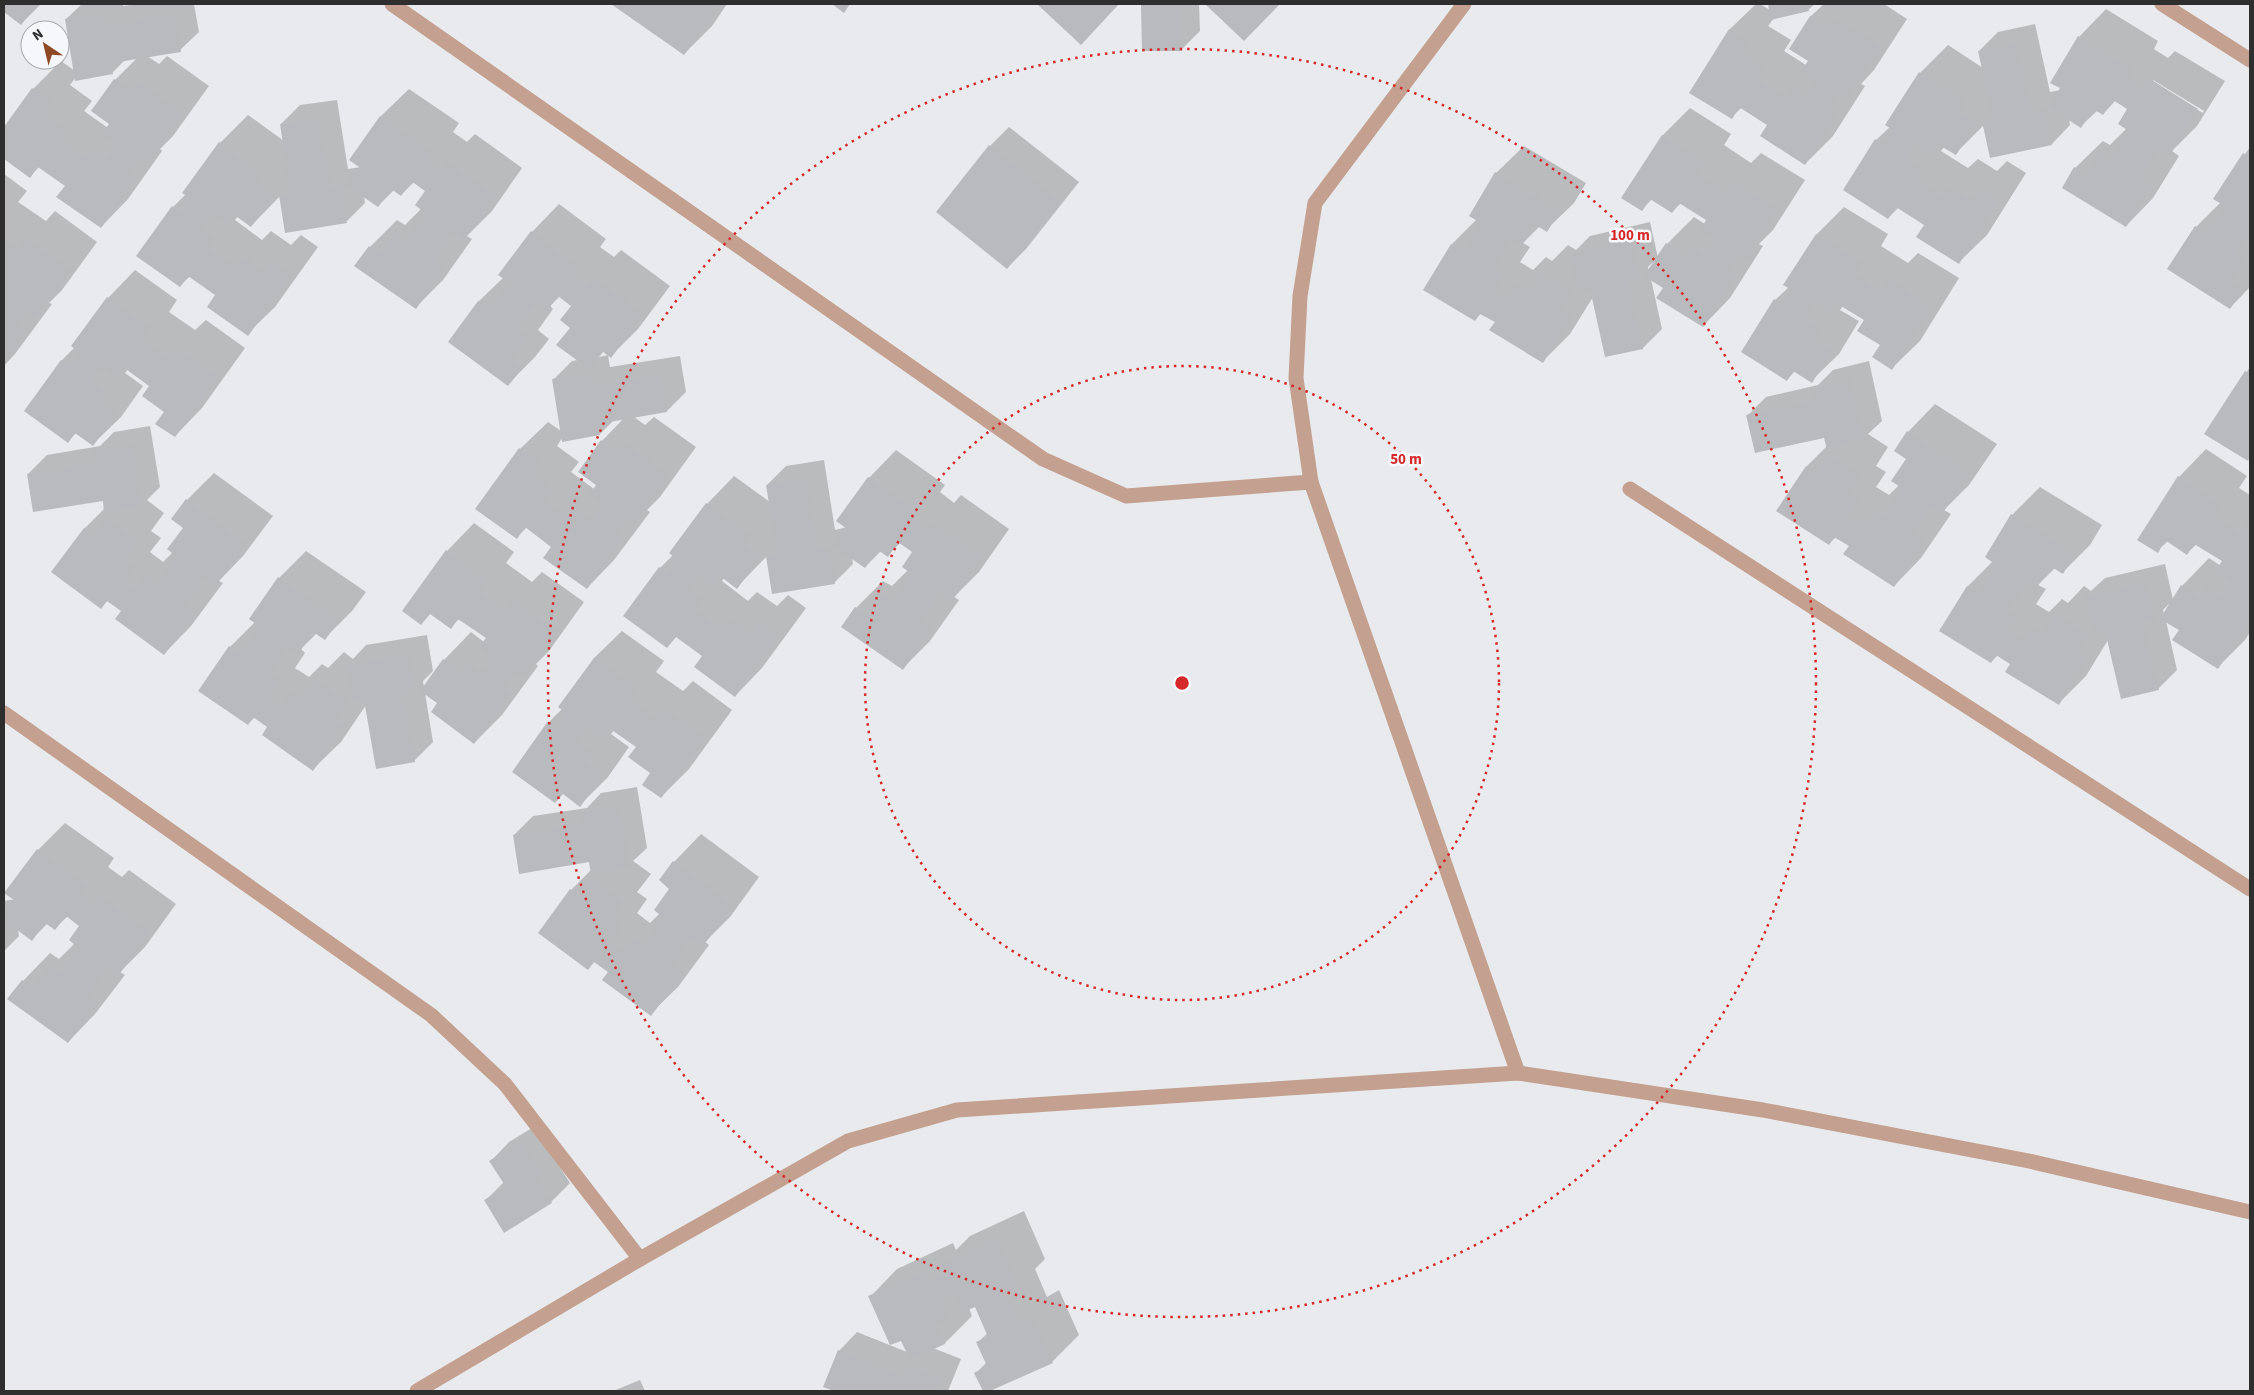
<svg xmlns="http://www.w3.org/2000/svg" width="2254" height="1395" font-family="'Source Sans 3',sans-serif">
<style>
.shadow{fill:#0003;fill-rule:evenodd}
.building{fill:#b9babd}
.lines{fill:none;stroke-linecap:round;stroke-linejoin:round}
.street{stroke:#c3a08f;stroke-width:15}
.ring{fill:none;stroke:#d62828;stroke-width:2.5;stroke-dasharray:2.5 5}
.centre{fill:#d62828;stroke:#f6f7fb;stroke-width:2.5}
.ring-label{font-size:15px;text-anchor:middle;font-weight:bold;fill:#d62828;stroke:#f6f7fb;stroke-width:5;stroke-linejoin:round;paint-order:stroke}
</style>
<rect width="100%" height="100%" fill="#e9eaed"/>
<g class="shadow">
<polygon points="4,4 41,4 21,24 4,11"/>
<path d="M 82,4 L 123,4 L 123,6 L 138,4 L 194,4 L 199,32 L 180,50 L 147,56 L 159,64 L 167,56 L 209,86 L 173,136 L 160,149 L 162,151 L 128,199 L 101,227 L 66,186 L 40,166 L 30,176 L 4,158 L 4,129 L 33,89 L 61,61 L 75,71 L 66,19 ZM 138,57 L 115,80 L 111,124 L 108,128 L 84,111 L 92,101 L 70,85 L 76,77 L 112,73 L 126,59 Z"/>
<polygon points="613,4 727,4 712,26 684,54"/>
<polygon points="1039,4 1119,4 1081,43"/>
<polygon points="1143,4 1199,4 1200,31 1181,50 1144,50"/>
<polygon points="1206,4 1279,4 1244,39"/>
<polygon points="1756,4 1760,4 1770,10 1769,4 1815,4 1808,10 1774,18 1768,26 1791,40 1784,51 1806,65 1809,61 1791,49 1811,16 1824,4 1884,4 1907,19 1874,70 1861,84 1865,86 1833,136 1805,164 1769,124 1742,107 1731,118 1690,92 1730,29"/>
<path d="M 2106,9 L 2158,41 L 2154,49 L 2168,58 L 2175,51 L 2225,81 L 2197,126 L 2172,151 L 2179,156 L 2153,198 L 2126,226 L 2075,168 L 2103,141 L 2110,145 L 2127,128 L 2129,108 L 2116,100 L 2103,114 L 2098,110 L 2081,126 L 2069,119 L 2070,125 L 2052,144 L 1984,125 L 1955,154 L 1944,147 L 1941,151 L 1968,168 L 1978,159 L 1997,171 L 2007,161 L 2026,173 L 1987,235 L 1959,262 L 1926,225 L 1899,207 L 1888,218 L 1876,140 L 1890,127 L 1920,73 L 1948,45 L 1983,68 L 1979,51 L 1998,32 L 2035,24 L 2050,92 L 2060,90 L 2079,37 ZM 2153,80 L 2204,111 L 2203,113 L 2153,83 Z"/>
<polygon points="409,89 459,123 453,132 467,142 475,134 522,168 492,211 467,236 472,239 443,280 416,307 370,247 397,220 405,225 421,209 427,191 414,182 401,195 394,190 378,206 364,196 365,203 347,221 281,195 251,226 238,216 235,220 262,240 271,231 291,245 301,235 318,247 275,307 247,334 216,295 190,276 180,286 173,207 186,194 184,192 220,143 248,115 284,141 281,124 300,105 337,100 348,169 361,167 351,160 381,116"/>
<path d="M 1690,108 L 1731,134 L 1724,145 L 1751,163 L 1761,153 L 1805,180 L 1773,230 L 1759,244 L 1763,246 L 1730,298 L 1703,326 L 1665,288 L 1651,279 L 1662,329 L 1643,348 L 1606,356 L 1593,297 L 1570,334 L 1543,361 L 1497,322 L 1481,313 L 1475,320 L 1425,290 L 1452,244 L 1477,219 L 1496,173 L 1524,146 L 1586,183 L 1574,203 L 1546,230 L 1540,226 L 1523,243 L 1530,247 L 1520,262 L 1533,270 L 1546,257 L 1552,261 L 1568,245 L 1576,250 L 1590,236 L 1650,222 L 1658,258 L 1667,244 L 1694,217 L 1705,224 L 1708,220 L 1681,203 L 1672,212 L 1652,199 L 1642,210 L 1623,198 L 1663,135 ZM 1656,259 L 1649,272 L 1648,267 Z"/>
<polygon points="1009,127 1079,182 1026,249 1007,268 937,212 990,146"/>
<polygon points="2250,147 2250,287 2230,308 2196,227 2221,202 2215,198"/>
<polygon points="4,174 27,191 18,202 46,221 55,211 97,242 62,290 49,303 52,304 15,354 4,366"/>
<path d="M 559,204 L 606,239 L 600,247 L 614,257 L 621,250 L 670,286 L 638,329 L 611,356 L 604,351 L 599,357 L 608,355 L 610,367 L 680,356 L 686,392 L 667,411 L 634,417 L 645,425 L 654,417 L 696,447 L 660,497 L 647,510 L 650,512 L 614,560 L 587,588 L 553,546 L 527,527 L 517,537 L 520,449 L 548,422 L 561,431 L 553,380 L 572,361 L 578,360 L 573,306 L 560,296 L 550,306 L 553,309 L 538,330 L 549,339 L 535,357 L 508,384 L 449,341 L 479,301 L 504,277 L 532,232 ZM 624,418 L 602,441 L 597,484 L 594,489 L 571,472 L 579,462 L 557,446 L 562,438 L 600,434 L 614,420 Z"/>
<polygon points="1844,207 1888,234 1881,246 1908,263 1918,253 1959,278 1920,341 1892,368 1881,344 1866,319 1843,306 1840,310 1859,321 1839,354 1811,381 1795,371 1787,380 1775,300 1789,287 1785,284 1817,234"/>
<polygon points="135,270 177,300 169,312 195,330 206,320 245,348 202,408 175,436 165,412 151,386 128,369 125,373 143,386 121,417 93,444 77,432 68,441 26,411 62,360 75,347 108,298"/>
<polygon points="1869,361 1882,421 1868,434 1888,447 1876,466 1886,472 1876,487 1889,495 1899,485 1908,459 1908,432 1935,404 1997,444 1969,485 1944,510 1951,514 1921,558 1894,586 1851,546 1836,537 1829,544 1778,511 1807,466 1827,446 1825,436 1748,415 1766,397 1818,385 1833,370"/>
<polygon points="2250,367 2250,457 2247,460 2206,434"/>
<polygon points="150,426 160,487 147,500 164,513 151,531 161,538 150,552 163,562 173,552 185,528 187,500 214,473 273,516 243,556 219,581 223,583 191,626 164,654 122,611 108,600 101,607 84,529 105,508 104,500 28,474 47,455 100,446 114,432"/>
<path d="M 2206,449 L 2247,476 L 2239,488 L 2250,495 L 2250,632 L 2245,640 L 2218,667 L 2180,630 L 2166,621 L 2177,670 L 2158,689 L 2108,640 L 2086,676 L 2059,703 L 2012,663 L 1998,655 L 1991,662 L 1940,631 L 1968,586 L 1993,561 L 1986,557 L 2012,515 L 2040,487 L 2102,525 L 2090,545 L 2063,572 L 2055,568 L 2038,585 L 2046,589 L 2036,604 L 2049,612 L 2062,599 L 2068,603 L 2084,586 L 2091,591 L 2105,578 L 2165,564 L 2173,600 L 2182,586 L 2209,558 L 2221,566 L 2224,561 L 2197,544 L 2187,553 L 2168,541 L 2157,551 L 2179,477 ZM 2170,603 L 2164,614 L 2163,610 Z"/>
<polygon points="896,450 945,485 940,492 954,503 961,495 1009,529 979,572 954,597 959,600 930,641 903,668 856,608 883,581 892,586 908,570 914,552 901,542 888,555 881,551 865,567 852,557 853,564 834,583 767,556 737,587 725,577 722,581 748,601 757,592 777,606 788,595 806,608 762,668 735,696 704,656 677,636 667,646 660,568 673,555 707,504 734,476 770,502 767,485 786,466 824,460 835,530 847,527 869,478"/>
<polygon points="474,523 514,552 506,563 532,582 542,572 584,602 549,651 536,664 538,666 502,715 474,743 439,703 425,693 433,742 414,761 366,705 341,742 313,769 269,726 255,717 248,724 200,691 230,647 255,622 279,578 306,551 366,592 352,611 325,638 317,633 301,649 305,653 295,668 309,677 322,664 328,668 344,652 353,659 366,645 427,635 433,671 423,681 424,687 444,660 471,632 484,642 488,638 460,618 451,627 431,613 421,623 447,551"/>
<polygon points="622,631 664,661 656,672 683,691 693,681 732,710 689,769 661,797 652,773 638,747 614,730 611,734 629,747 608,777 580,805 549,722 562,709 594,658"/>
<polygon points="637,787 647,848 633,861 651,874 637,892 647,899 637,913 650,923 660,913 671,889 674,862 701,834 759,877 730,917 705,942 709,945 678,987 650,1014 610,972 595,961 588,968 571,890 592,869 590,861 514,835 533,816 587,808 601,793"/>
<polygon points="65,823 114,858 108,867 122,877 129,870 176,904 145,947 120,972 125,975 95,1014 68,1042 23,981 50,953 59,959 75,943 81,926 68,916 55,928 48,923 32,939 18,929 19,936 4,951 4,901 15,899 38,850"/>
<polygon points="540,1123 556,1161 570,1183 551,1202 485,1201 504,1182 491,1161 509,1142"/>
<polygon points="1024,1211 1045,1259 1035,1269 1047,1297 1059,1290 1079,1335 1052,1362 984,1391 976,1373 987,1362 978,1342 988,1333 975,1306 969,1308 972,1316 945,1343 933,1348 961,1359 948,1391 837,1391 824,1386 839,1351 857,1332 907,1352 902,1339 870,1297 897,1269 953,1243 956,1250 970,1236"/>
<polygon points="640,1380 645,1391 613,1391"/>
</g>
<g class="building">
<polygon points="4,4 33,4 36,6 21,25 4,12"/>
<polygon points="611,4 721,4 684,55"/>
<polygon points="832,4 850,4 844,13"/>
<polygon points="1037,4 1116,4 1118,5 1081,45"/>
<polygon points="1141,4 1181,4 1182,51 1142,51"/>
<polygon points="1205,4 1280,4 1244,41"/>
<polygon points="1768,4 1807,4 1809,11 1771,20"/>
<polygon points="103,12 105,24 175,13 181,52 112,63 113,74 75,81 65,19"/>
<polygon points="1810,16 1829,27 1835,18 1881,46 1847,100 1839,95 1830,109 1838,114 1805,165 1760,136 1767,125 1739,107 1732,119 1689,93 1729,29 1749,42 1742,54 1765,68 1758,79 1785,96 1792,85 1807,95 1816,81 1801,71 1808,61 1789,49"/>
<polygon points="2078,36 2132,69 2127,77 2141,86 2147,77 2198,109 2170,155 2157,148 2141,176 2152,184 2126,227 2062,188 2074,167 2087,175 2101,152 2111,159 2129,131 2118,124 2127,109 2113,100 2103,115 2093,109 2081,128 2048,107 2060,88 2050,83"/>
<polygon points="2016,42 2032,110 2044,107 2052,145 1990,158 1982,121 1993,119 1978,51"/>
<polygon points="1919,72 1965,101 1958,111 1977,122 1956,155 1937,144 1930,154 1915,144 1907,159 1921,168 1914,179 1942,196 1949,186 1971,200 1979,188 1999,201 1959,264 1916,237 1924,225 1896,207 1888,219 1843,190 1875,139 1884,145 1893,130 1885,125"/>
<polygon points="114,79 132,92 139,82 183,114 146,165 138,159 128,173 136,179 101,228 56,197 65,186 38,167 30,178 4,159 4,127 32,88 52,101 44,113 65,129 58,139 85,158 92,148 107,158 117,144 102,134 109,124 91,111"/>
<polygon points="380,116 432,151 426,159 441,169 446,161 496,196 464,240 453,232 434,260 445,267 416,309 354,266 369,246 380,254 396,232 406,240 425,213 415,205 425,191 411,181 401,196 391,189 378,207 346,185 359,167 349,160"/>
<polygon points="318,118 330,187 341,185 347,223 285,233 279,195 290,193 280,124"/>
<polygon points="1662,135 1705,162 1697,173 1725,191 1732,180 1778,208 1745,260 1737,254 1728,268 1736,274 1703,327 1656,298 1663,288 1644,276 1666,243 1684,255 1691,245 1706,255 1715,240 1700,231 1706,220 1679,203 1672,213 1650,199 1642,211 1621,198"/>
<polygon points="219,142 263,173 256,183 274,196 251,227 233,214 226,224 212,214 202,228 216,238 208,248 235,268 243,257 264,273 272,261 292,275 248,336 207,307 215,295 188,276 180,287 136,256 172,206 180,212 190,198 182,193"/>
<polygon points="989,145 1061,202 1007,269 936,212"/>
<polygon points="2243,153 2250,157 2250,229 2235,252 2245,259 2231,281 2243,289 2230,309 2167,269 2195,226 2207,234 2225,206 2213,199"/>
<polygon points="1495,172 1560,211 1547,232 1534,224 1521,247 1510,240 1492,269 1503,275 1494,290 1509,299 1518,284 1528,290 1540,272 1573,292 1561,311 1571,316 1543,363 1489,330 1495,322 1480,314 1475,321 1423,290 1451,244 1464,251 1481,223 1469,216"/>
<polygon points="531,231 579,267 574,275 587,285 593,277 643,314 611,358 602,351 589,369 556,345 570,328 560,320 571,306 558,296 547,311 536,303 517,329 527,337 511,358 523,367 508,386 448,342 478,301 490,309 510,283 498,275"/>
<polygon points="1816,234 1862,262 1855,274 1882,291 1890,279 1932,306 1892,370 1872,357 1880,345 1857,331 1864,320 1836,303 1829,313 1814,304 1805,318 1820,328 1813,338 1833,349 1812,383 1793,371 1787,381 1741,352 1774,299 1782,304 1792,290 1783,285"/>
<polygon points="27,238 71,270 35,319 27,313 17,327 25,332 4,362 4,300 6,297 4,296 4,239 19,249"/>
<polygon points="1631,240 1639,277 1628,280 1643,349 1605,357 1590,289 1578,291 1570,254"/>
<polygon points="107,297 150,328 142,340 169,358 177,347 219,376 175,437 155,424 164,412 142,396 149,386 123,367 115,377 101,367 91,381 105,391 98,401 116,414 93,446 75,433 68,443 24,411 61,360 70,366 79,352 71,346"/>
<polygon points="2245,371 2250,374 2250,457 2248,461 2204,434"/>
<polygon points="590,373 592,385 661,374 667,412 598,424 600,435 562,442 552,379"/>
<polygon points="1850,379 1864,440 1827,449 1824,438 1755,453 1746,415 1816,399 1813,388"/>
<polygon points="1907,431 1970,472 1942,514 1931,507 1913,534 1924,542 1894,587 1843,554 1849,546 1834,537 1829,545 1776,511 1806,466 1816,472 1828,453 1861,475 1849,494 1859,499 1850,515 1863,524 1873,509 1884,516 1902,488 1891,481 1906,459 1894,451"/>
<polygon points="601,440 619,453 625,443 669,475 633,526 625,521 615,534 623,540 587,589 543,558 551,547 525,527 517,539 475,509 519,448 539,462 531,474 552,490 545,500 571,519 579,509 593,519 603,505 589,495 596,485 578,472"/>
<polygon points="132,444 142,507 104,513 103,501 33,512 27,474 96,462 94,450"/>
<polygon points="2178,476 2220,504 2213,516 2240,533 2248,521 2250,522 2250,600 2244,611 2250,615 2250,619 2218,669 2172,640 2179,630 2160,619 2181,585 2200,597 2207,587 2221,596 2231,582 2215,572 2222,561 2194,544 2187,555 2165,540 2158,553 2137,540"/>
<polygon points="868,477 919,513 913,520 927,530 933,522 983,556 952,601 940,593 921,620 932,628 903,670 841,627 855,607 867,616 883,594 893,601 912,574 902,567 912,552 898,542 888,557 878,550 865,568 833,546 846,528 836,521"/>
<polygon points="805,478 817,548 828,546 835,584 772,594 766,556 777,554 766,485"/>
<polygon points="186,499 246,544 216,585 205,577 185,604 196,611 164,655 115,619 121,611 107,601 101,609 51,572 84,528 92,535 106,517 137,541 124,559 134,566 123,580 137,590 147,575 158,583 177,557 167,549 183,528 171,519"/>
<polygon points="706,503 750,534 743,543 761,556 737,589 720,576 712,585 698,575 688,589 703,599 695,609 722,629 729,618 751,634 759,622 779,636 735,697 694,667 702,656 676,637 667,648 623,616 659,567 667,573 677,559 669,553"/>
<polygon points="2011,514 2075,553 2063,574 2050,566 2036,589 2025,583 2008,610 2019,617 2010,632 2024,641 2034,626 2043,632 2055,613 2088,634 2077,653 2087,658 2059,705 2005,672 2010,664 1996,655 1991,663 1939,631 1967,586 1979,593 1996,565 1985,557"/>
<polygon points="446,550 487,580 479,591 505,610 513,599 558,631 521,680 514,674 504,688 512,693 474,744 431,712 437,703 420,691 443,659 461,672 468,662 482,672 492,658 478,648 486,638 458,619 451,629 430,614 421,625 402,611"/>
<polygon points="278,577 339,620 325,640 313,632 298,654 287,647 269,673 279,681 269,696 283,705 293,691 303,697 316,679 348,701 335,719 345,726 313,771 262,735 267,727 253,717 248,725 198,691 229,646 241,654 260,627 249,619"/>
<polygon points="2146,582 2155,620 2143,622 2159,690 2121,699 2105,631 2093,634 2085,596"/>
<polygon points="409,653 415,691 403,693 415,762 376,769 364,700 352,701 346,664"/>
<polygon points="594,658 638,689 629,700 656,719 665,708 706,738 661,798 642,785 650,773 628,757 636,747 609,728 602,738 587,728 578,741 592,752 585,762 603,775 580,807 563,794 555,803 512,772 548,721 556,727 566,713 558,707"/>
<polygon points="619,805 629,868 591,874 589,862 519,874 513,835 583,823 581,812"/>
<polygon points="37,849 87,886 81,895 95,905 101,896 150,932 118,976 107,968 87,995 98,1003 68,1043 7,999 22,980 33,988 49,967 59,974 79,948 69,940 79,926 66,916 55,930 45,923 32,941 4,920 4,913 14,900 4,893"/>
<polygon points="673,861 733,905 703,946 691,938 672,964 683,973 651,1016 602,980 608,972 594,962 588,970 538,933 570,889 580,896 592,878 624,902 611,920 620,927 610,941 624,951 634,937 644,944 664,918 654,910 669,889 659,880"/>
<polygon points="521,1141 543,1175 537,1179 552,1203 504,1233 484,1200 506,1187 489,1161"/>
<polygon points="996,1237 1018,1287 1006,1293 1019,1323 1032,1317 1053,1363 990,1391 983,1391 974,1373 987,1366 976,1342 988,1337 975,1307 963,1312 955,1296 940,1303 947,1319 936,1325 945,1344 910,1360 901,1341 890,1345 868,1296 925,1270 930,1279 945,1272 941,1263"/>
<polygon points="838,1350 903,1376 908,1364 943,1378 938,1391 834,1391 823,1387"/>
</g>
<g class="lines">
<g class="street">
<polyline points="392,4 1043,459 1126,496 1311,482"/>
<polyline points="1464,4 1315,203 1300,296 1296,378 1311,482 1518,1073"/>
<polyline points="2162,4 2250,60"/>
<polyline points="1630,489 2250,889"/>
<polyline points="4,713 431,1015 505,1084 640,1259"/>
<polyline points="417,1391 640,1259 848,1141 957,1110 1518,1073 1763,1110 2029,1161 2250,1212"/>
</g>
</g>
<g class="ring">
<circle cx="1182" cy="683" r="317"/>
<circle cx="1182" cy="683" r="634"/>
</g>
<circle cx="1182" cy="683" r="8" class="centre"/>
<g class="ring-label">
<text x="1630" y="240">100 m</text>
<text x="1406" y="464">50 m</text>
</g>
<rect width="2254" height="1395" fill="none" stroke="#2e2e2f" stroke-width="10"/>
<g transform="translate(45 45) rotate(325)"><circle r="24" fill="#f6f7fb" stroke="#a6a7a9"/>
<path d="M0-4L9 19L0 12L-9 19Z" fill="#8f4824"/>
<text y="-8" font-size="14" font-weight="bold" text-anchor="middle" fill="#2e2e2f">N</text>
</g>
</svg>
